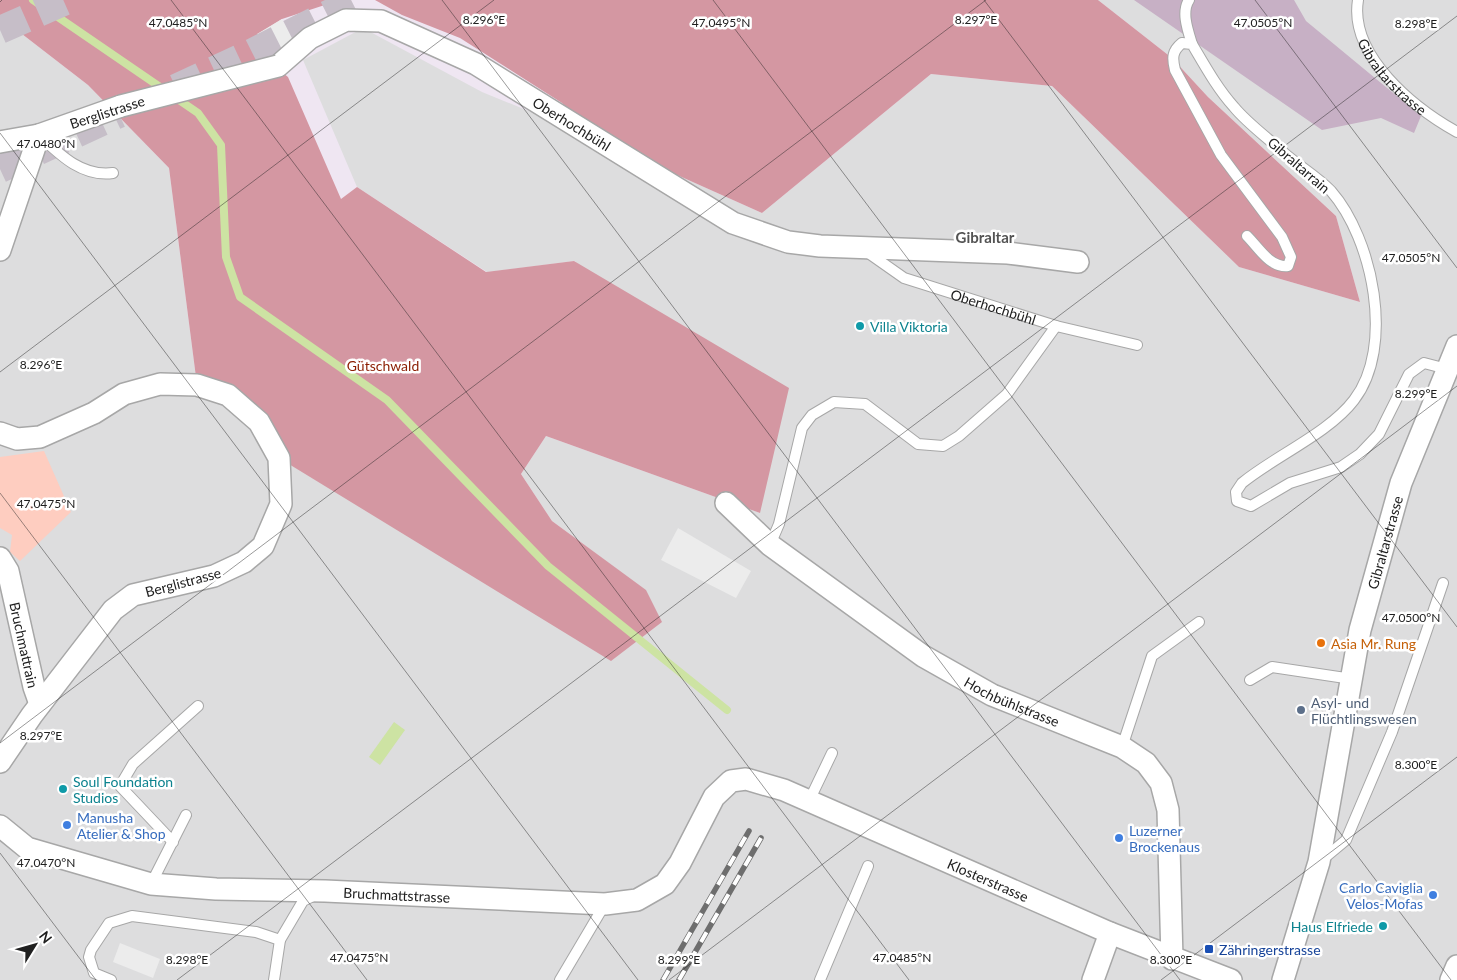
<svg xmlns="http://www.w3.org/2000/svg" width="1457" height="980" font-family="Lato,sans-serif">
<style>
.residential{fill:#ddddde}
.construction{fill:#c7b0c5}
.forest{fill:#d497a2}
.park{fill:#fecdc0}
.parking{fill:#ececec}
.water{fill:#cde3a3}
.lines{fill:none;stroke-linecap:round;stroke-linejoin:round}
.stream{stroke:#cde3a3;stroke-width:8}
.highway-tunnel{stroke:#c6bec8;stroke-width:28;stroke-dasharray:28 14;stroke-linecap:butt}
.lane-casing{stroke:#a7a7a7;stroke-width:12}
.street-casing{stroke:#a7a7a7;stroke-width:24}
.lane{stroke:#fff;stroke-width:10}
.street{stroke:#fff;stroke-width:21}
.rail-casing{stroke:#6e6e6e;stroke-width:5.5}
.rail{stroke:#fff;stroke-width:4;stroke-dasharray:11;stroke-linecap:butt}
.street-bridge-casing{stroke:#a7a7a7;stroke-width:24;stroke-linecap:butt}
.street-bridge{stroke:#fff;stroke-width:21}
.ticks{fill:none;stroke:#202020;stroke-width:1;stroke-opacity:0.45}
.culture-dot{fill:#0f9aa8;stroke:#fff;stroke-width:2}
.food-dot{fill:#e8710a;stroke:#fff;stroke-width:2}
.service-dot{fill:#5c6f8a;stroke:#fff;stroke-width:2}
.shop-dot{fill:#3f7fe0;stroke:#fff;stroke-width:2}
.transit-dot{fill:#1a4fb4;stroke:#fff;stroke-width:2}
.labels{text-anchor:middle;dominant-baseline:central;stroke-width:5;stroke-linejoin:round;paint-order:stroke}
.street-label{font-size:14px;fill:#202020;stroke:#fff}
.culture-label{font-size:14px;fill:#0d838f;stroke:#fff;text-anchor:start}
.park-label{font-size:14px;fill:#8b1d02;stroke:#fff}
.food-label{font-size:14px;fill:#c56008;stroke:#fff;text-anchor:start}
.service-label{font-size:14px;fill:#4e5e75;stroke:#fff;text-anchor:start}
.shop-label{font-size:14px;fill:#366cbe;stroke:#fff;text-anchor:start}
.transit-label{font-size:14px;fill:#164399;stroke:#fff;text-anchor:start}
.neighbourhood-label{font-size:15px;font-weight:bold;fill:#535353;stroke:#fff}
.ticks-label{font-size:12px;text-anchor:middle;fill:#202020;stroke:#fff;stroke-width:5;stroke-linejoin:round;paint-order:stroke}
</style>
<rect width="100%" height="100%" fill="#efe6f2"/>
<polygon class="residential" points="1098,0 1457,0 1457,980 0,980 0,17 88,85 169,168 197,385 645,590 552,521 521,474 546,436 760,513 575,261 487,272 357,187 303,60 363,28 482,92 590,136 762,213 931,74 1052,86 1239,267 1360,302 1336,216 1208,97 1172,58"/>
<polygon class="construction" points="1134,0 1294,0 1306,21 1421,116 1414,133 1381,118 1322,130"/>
<g class="forest">
<polygon points="0,0 340,0 282,19 258,34 267,60 288,77 341,199 357,187 486,272 574,261 789,388 760,513 546,436 521,474 552,521 646,590 662,622 611,661 279,458 259,422 197,385 169,168 88,85 0,17"/>
<polygon points="375,0 1098,0 1172,58 1208,97 1336,216 1360,302 1239,267 1052,86 931,74 762,213 590,136 562,103 460,38 402,15"/>
</g>
<polygon class="park" points="44,451 71,512 20,561 10,552 12,535 0,528 0,457"/>
<g class="parking">
<polygon points="282,19 295,40 270,55 257,34"/>
<polygon points="678,528 751,571 736,598 661,560"/>
<polygon points="120,943 160,959 153,978 113,962"/>
</g>
<polygon class="water" points="394,722 405,730 380,765 369,757"/>
<g class="lines">
<polyline class="stream" points="33,0 198,113 221,145 226,257 240,297 387,400 548,566 727,710"/>
<g class="highway-tunnel">
<polyline points="0,30 68,0"/>
<polyline points="176,88 251,53 356,0"/>
<polyline points="0,169 119,114"/>
</g>
<g class="lane-casing">
<g id="lane">
<path d="M 1189,0 C 1181,12 1188,31 1192,44"/>
<path id="s1" d="M 1358,0 C 1349,56 1414,108 1457,132"/>
<path d="M 39,135 C 60,155 82,177 113,173"/>
<path d="M 1247,236 C 1259,248 1270,268 1288,266 L 1291,257 L 1282,237 L 1221,155 L 1175,70 C 1172,58 1172,51 1182,43 L 1192,44 C 1205,66 1217,88 1234,107 C 1248,124 1268,138 1284,153 C 1299,166 1318,177 1331,191 C 1373,239 1395,347 1354,400 C 1329,433 1275,456 1242,483 L 1236,492 L 1237,501 L 1251,506 L 1290,483 L 1341,467 L 1360,454 L 1379,434 L 1409,374 L 1424,363 L 1447,369"/>
<path id="s2" d="M 867,252 L 904,278 L 1056,326 L 1137,345"/>
<polyline points="770,545 779,524 802,428 812,415 834,402 865,404 918,444 943,446 959,436 1007,394 1056,326"/>
<polyline points="1250,680 1272,667 1352,679"/>
<polyline points="1122,747 1152,656 1199,622"/>
<polyline points="809,801 832,753"/>
<polyline points="173,842 120,786 133,764 198,706"/>
<polyline points="1322,860 1346,840 1392,732 1443,583"/>
<polyline points="151,884 186,815"/>
<polyline points="111,980 94,973 89,957 91,950 109,923 132,916 256,932 280,940"/>
<polyline points="274,980 280,940 303,901 315,895"/>
<polyline points="560,980 605,904"/>
<polyline points="820,980 868,866"/>
</g>
</g>
<g class="street-casing">
<g id="street">
<path id="s3" d="M 278,66 L 310,38 L 346,20 L 381,21 L 476,64 L 733,223 L 788,242 L 820,246 L 1008,253 L 1078,262"/>
<polyline points="0,142 39,135 121,106"/>
<polyline points="0,250 39,135"/>
<polyline points="0,433 17,439 40,437 94,413 124,394 160,384 197,385 228,395 259,422 279,458 281,504 263,546 244,562 214,576 133,595 113,610 32,715 0,762"/>
<path id="s4" d="M 726,503 L 770,545 L 923,656 L 992,695 L 1122,747 L 1146,763 L 1161,783 L 1168,810 L 1172,959"/>
<path id="s5" d="M 0,558 L 8,571 L 34,687 L 40,704"/>
<path id="s6" d="M 0,826 L 27,848 L 151,884 L 216,889 L 325,891 L 605,904 L 637,900 L 665,884 L 680,863 L 714,797 L 731,781 L 746,779 L 784,790 L 1110,933 L 1231,980"/>
<polyline points="1093,980 1110,933"/>
<path id="s7" d="M 1283,980 L 1319,862 L 1360,630 L 1401,483 L 1457,346"/>
<polyline points="1451,980 1457,966"/>
</g>
</g>
<use href="#lane" class="lane"/>
<use href="#street" class="street"/>
<g class="rail-casing">
<g id="rail">
<polyline points="663,980 749,831"/>
<polyline points="679,980 761,838"/>
</g>
</g>
<use href="#rail" class="rail"/>
<g class="street-bridge-casing">
<polyline id="street-bridge" points="121,106 278,66"/>
</g>
<use href="#street-bridge" class="street-bridge"/>
</g>
<path class="ticks" d="M 171,0 L 909,980M 442,0 L 1180,980M 713,0 L 1451,980M 984,0 L 1457,627M 1255,0 L 1457,268M 0,2 L 2,0M 0,133 L 638,980M 0,372 L 494,0M 0,493 L 367,980M 0,743 L 986,0M 0,853 L 96,980M 177,980 L 1457,16M 669,980 L 1457,386M 1161,980 L 1457,757"/>
<g class="culture-dot">
<circle cx="860" cy="326" r="5"/>
<circle cx="63" cy="789" r="5"/>
<circle cx="1383" cy="926" r="5"/>
</g>
<circle class="food-dot" cx="1321" cy="643" r="5"/>
<circle class="service-dot" cx="1301" cy="710" r="5"/>
<g class="shop-dot">
<circle cx="67" cy="825" r="5"/>
<circle cx="1119" cy="838" r="5"/>
<circle cx="1433" cy="895" r="5"/>
</g>
<rect class="transit-dot" x="1204" y="944" width="10" height="10" rx="2.5"/>
<g class="labels">
<g class="street-label">
<text stroke="none"><textPath href="#s1" startOffset="88">Gibraltarstrasse</textPath></text>
<text transform="translate(107 112) rotate(-18)">Berglistrasse</text>
<text stroke="none"><textPath href="#s3" startOffset="335">Oberhochbühl</textPath></text>
<text transform="translate(1299 165) rotate(41)">Gibraltarrain</text>
<text stroke="none"><textPath href="#s2" startOffset="139">Oberhochbühl</textPath></text>
<text stroke="none"><textPath href="#s7" startOffset="450">Gibraltarstrasse</textPath></text>
<text transform="translate(183 582) rotate(-15)">Berglistrasse</text>
<text stroke="none"><textPath href="#s5" startOffset="91">Bruchmattrain</textPath></text>
<text stroke="none"><textPath href="#s4" startOffset="350">Hochbühlstrasse</textPath></text>
<text stroke="none"><textPath href="#s6" startOffset="1084">Klosterstrasse</textPath></text>
<text stroke="none"><textPath href="#s6" startOffset="410">Bruchmattstrasse</textPath></text>
</g>
<g class="culture-label">
<text x="870" y="326">Villa Viktoria</text>
<text x="73" y="781">Soul Foundation<tspan x="73" dy="16">Studios</tspan></text>
<text x="1373" y="926" text-anchor="end">Haus Elfriede</text>
</g>
<g class="park-label">
<text x="383" y="365">Gütschwald</text>
</g>
<g class="food-label">
<text x="1331" y="643">Asia Mr. Rung</text>
</g>
<g class="service-label">
<text x="1311" y="702">Asyl- und<tspan x="1311" dy="16">Flüchtlingswesen</tspan></text>
</g>
<g class="shop-label">
<text x="77" y="817">Manusha<tspan x="77" dy="16">Atelier &amp; Shop</tspan></text>
<text x="1129" y="830">Luzerner<tspan x="1129" dy="16">Brockenaus</tspan></text>
<text x="1423" y="887" text-anchor="end">Carlo Caviglia<tspan x="1423" dy="16">Velos-Mofas</tspan></text>
</g>
<g class="transit-label">
<text x="1219" y="949">Zähringerstrasse</text>
</g>
<g class="neighbourhood-label">
<text x="985" y="237">Gibraltar</text>
</g>
</g>
<g class="ticks-label">
<text x="484" y="24">8.296°E</text>
<text x="976" y="24">8.297°E</text>
<text x="178" y="27">47.0485°N</text>
<text x="721" y="27">47.0495°N</text>
<text x="1263" y="27">47.0505°N</text>
<text x="1416" y="28">8.298°E</text>
<text x="46" y="148">47.0480°N</text>
<text x="1411" y="262">47.0505°N</text>
<text x="41" y="369">8.296°E</text>
<text x="1416" y="398">8.299°E</text>
<text x="46" y="508">47.0475°N</text>
<text x="1411" y="622">47.0500°N</text>
<text x="41" y="740">8.297°E</text>
<text x="1416" y="769">8.300°E</text>
<text x="46" y="867">47.0470°N</text>
<text x="359" y="962">47.0475°N</text>
<text x="902" y="962">47.0485°N</text>
<text x="187" y="964">8.298°E</text>
<text x="679" y="964">8.299°E</text>
<text x="1171" y="964">8.300°E</text>
</g>
<g transform="translate(35 945) rotate(53)" stroke="#ffffff" stroke-width="4" paint-order="stroke">
<path d="M0-4L9 19L0 12L-9 19Z" fill="#202020"/>
<text y="-8" font-size="14" font-weight="bold" text-anchor="middle" fill="#202020">N</text>
</g>
</svg>
